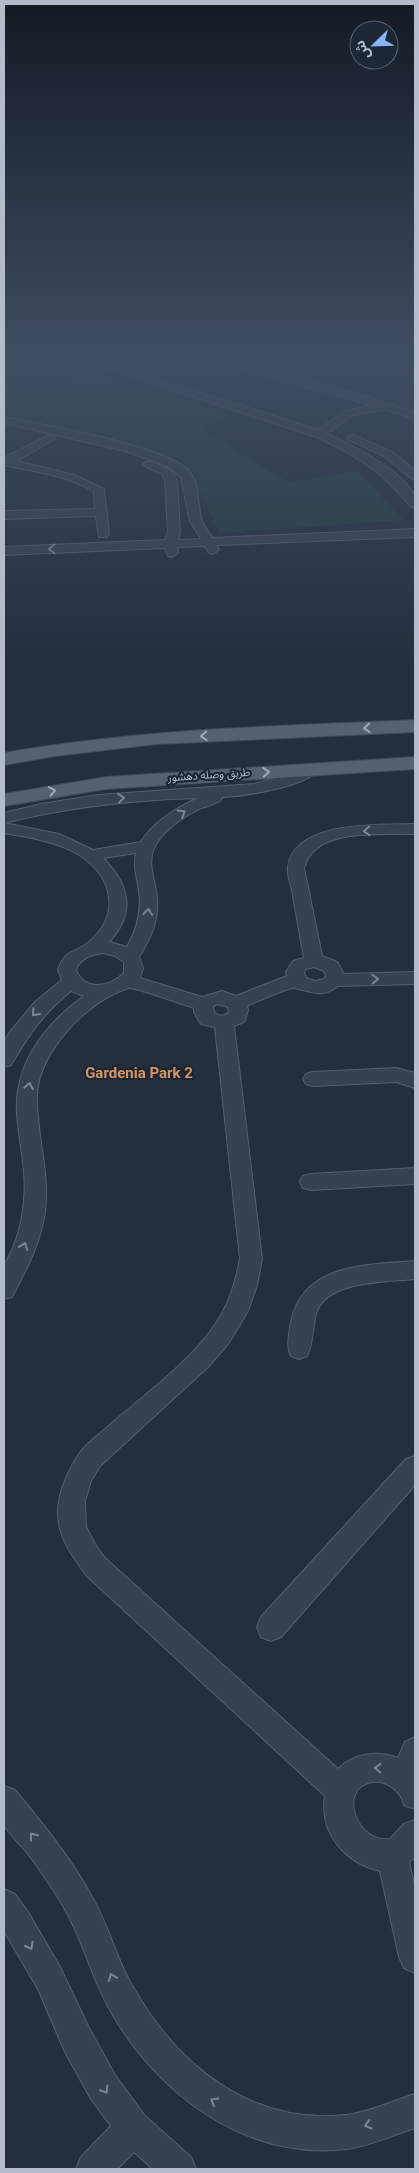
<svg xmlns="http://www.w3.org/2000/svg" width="419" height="2173" font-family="Roboto,'Noto Sans Arabic',sans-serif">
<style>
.green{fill:#263c3f}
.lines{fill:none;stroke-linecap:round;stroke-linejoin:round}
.minor-casing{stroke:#565f6c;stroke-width:2}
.major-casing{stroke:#414a57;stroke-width:2}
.minor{fill:#38414e;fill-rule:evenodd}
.major{fill:#56606e;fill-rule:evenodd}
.oneway{stroke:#7c8592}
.oneway2{stroke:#a1aab7}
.labels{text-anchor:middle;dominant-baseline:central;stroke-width:4.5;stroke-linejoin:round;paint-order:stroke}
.far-street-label{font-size:11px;fill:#b4bcc9;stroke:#1d2633}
.neighbourhood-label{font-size:15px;font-weight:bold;fill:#d59563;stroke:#1d2633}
</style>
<rect width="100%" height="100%" fill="#242f3e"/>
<polygon class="green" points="85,370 229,414 202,429 288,482 357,471 404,520 220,533 184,460 4,417 4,382 35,392"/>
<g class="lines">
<g class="minor-casing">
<g id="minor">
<path d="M 69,356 L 85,356 L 318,430 L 346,411 L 372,405 L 249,371 L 205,356 L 222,356 L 254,365 L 273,356 L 287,356 L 264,368 L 368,397 L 415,413 L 415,419 L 384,409 L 353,415 L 327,434 C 352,445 403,471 415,496 C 416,499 415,504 415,508 L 411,507 C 383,472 359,457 319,438 Z"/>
<path d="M 4,417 C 43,425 163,445 188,470 C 200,483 197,503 201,518 C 203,526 208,532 213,538 L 415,529 L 415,537 L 217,545 L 219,550 L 213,554 L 209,553 L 205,546 L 177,547 L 178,553 L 172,557 L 168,556 L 165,548 L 4,555 L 4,547 L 165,540 L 168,532 L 165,480 L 162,474 L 145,466 L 143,464 L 145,462 L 153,462 L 170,470 L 177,480 L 180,532 L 178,540 L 201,539 L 190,521 L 181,478 L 169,467 L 125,451 L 4,423 Z"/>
<path d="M 49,435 L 53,436 L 55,438 L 53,440 L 17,461 L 74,475 L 104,489 L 109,534 L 107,537 L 99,537 L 96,516 L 4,519 L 4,511 L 95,509 L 94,492 C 71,476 31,471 4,465 L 4,458 Z"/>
<polygon points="353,435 392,452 415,470 415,479 411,478 384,456 349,440 347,438 349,436"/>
<path d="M 311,764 L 317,766 L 319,769 C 307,787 244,796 223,797 C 219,804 207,806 199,809 C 183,817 164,829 155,846 C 146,864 156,881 157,899 C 159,921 150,939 139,957 L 143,968 L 140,978 L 202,997 L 222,991 L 236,996 L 287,976 L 286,972 L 293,961 L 304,958 C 300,935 296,913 292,890 C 290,883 287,874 288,867 C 294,820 381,825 415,824 L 415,834 C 386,835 331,829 311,854 C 307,858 306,863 304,868 L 322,956 L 337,962 L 344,974 L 415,972 L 415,984 L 338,986 C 322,999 311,991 294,988 C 290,987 253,1003 247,1006 L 248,1010 L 244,1022 L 234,1026 L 262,1259 L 257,1285 L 248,1311 L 228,1344 L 208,1367 L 100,1466 L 91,1481 L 85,1501 L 86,1527 L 95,1544 L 105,1558 L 338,1769 C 354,1753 378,1750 398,1758 L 405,1742 L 415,1737 L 415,1809 C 413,1808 406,1807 404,1805 C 403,1803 403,1800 401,1797 C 394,1786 382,1779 368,1783 C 338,1792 358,1844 390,1839 L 404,1824 L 415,1820 L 415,1858 L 409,1862 L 415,1889 L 415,1973 L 404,1968 L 399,1957 L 380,1871 C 345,1863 319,1833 325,1796 L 87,1576 C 73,1558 59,1538 58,1515 C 57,1494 69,1468 81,1451 C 89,1441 103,1432 112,1423 C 144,1395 188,1363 212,1329 C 228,1307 235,1285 240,1259 L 215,1027 L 201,1024 L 194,1012 L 194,1008 C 184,1005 135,987 129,988 C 89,999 38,1052 37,1095 C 36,1134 50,1172 45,1212 C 41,1242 26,1270 12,1297 L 4,1299 C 4,1290 2,1278 4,1269 C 5,1262 10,1255 13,1248 C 19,1233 23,1216 24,1200 C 27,1171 19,1142 17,1113 C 14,1064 46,1023 84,996 L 71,991 C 42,1015 30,1033 11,1065 L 4,1067 L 4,1042 L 10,1032 L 35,1002 L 62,980 L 58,970 C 65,951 70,954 85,945 C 91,941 99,932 103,926 C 110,915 111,900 107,888 C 93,847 41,839 4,833 L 4,823 L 59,834 L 93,850 L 141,842 C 154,821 176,808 198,798 C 132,800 68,807 4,823 L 4,813 L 41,804 L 98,795 L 254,784 L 286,775 ZM 136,853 C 133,867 137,877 139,891 C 142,911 137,929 127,947 L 109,942 C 136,913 130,885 103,858 ZM 103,953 L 115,956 L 124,962 L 124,973 C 110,987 85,992 76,970 C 80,958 91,955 103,953 ZM 314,967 L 324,971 L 326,976 L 324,979 L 315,981 L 306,978 L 304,972 L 306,969 ZM 217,1004 L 228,1007 L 229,1013 L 222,1016 L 215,1014 L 213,1007 Z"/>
<polygon points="396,1068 415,1073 415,1088 396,1082 313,1086 306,1084 303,1079 306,1074 313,1072"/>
<polygon points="415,1168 415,1184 311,1190 303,1188 300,1182 303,1176 311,1174"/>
<path d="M 415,1261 L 415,1279 C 388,1282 329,1280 317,1311 C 312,1326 314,1342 307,1356 L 299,1359 L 291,1356 C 286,1346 289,1334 291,1322 C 303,1263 367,1265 415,1261 Z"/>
<polygon points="415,1456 415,1485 281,1637 271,1641 261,1637 257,1627 261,1617 406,1459"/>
<path d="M 4,1786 L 15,1790 C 43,1824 71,1858 92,1897 C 109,1926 116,1959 133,1987 C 178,2066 251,2125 346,2115 C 370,2112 392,2101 415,2094 L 415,2128 C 393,2135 370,2146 347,2149 C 246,2161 157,2094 110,2010 C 92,1979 84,1944 67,1913 C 55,1891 40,1870 25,1850 C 20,1844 6,1831 4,1824 C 1,1816 3,1794 4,1786 Z"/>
<polygon points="4,1889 15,1894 28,1912 60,1967 89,2028 115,2075 145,2116 191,2157 196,2169 153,2169 134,2152 117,2169 76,2169 81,2157 111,2126 91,2099 65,2052 38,1989 4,1931"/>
</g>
</g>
<g class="major-casing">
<g id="major">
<path d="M 415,720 L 415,732 L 157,744 L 55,756 L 4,765 L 4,753 C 140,729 277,726 415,720 Z"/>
<polygon points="415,757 415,769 106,789 4,806 4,794 106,777"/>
</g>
</g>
<use href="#minor" class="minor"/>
<use href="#major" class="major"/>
</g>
<defs><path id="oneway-chevron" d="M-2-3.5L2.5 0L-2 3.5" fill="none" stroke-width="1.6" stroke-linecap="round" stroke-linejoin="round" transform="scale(1.25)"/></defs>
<g class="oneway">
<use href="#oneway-chevron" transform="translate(52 549) rotate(178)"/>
<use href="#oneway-chevron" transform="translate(121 798) rotate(-6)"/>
<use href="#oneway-chevron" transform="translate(182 813) rotate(-32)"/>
<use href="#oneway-chevron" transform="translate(367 831) rotate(177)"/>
<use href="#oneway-chevron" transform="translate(148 912) rotate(-86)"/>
<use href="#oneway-chevron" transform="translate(375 979) rotate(-2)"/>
<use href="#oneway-chevron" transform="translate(35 1013) rotate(132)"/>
<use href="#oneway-chevron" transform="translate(29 1086) rotate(-80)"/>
<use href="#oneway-chevron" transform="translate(24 1246) rotate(-70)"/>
<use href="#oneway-chevron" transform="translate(378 1768) rotate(-178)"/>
<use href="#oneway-chevron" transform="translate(33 1836) rotate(-127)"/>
<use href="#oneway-chevron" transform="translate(30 1946) rotate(60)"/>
<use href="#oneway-chevron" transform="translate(112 1977) rotate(-112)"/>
<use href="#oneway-chevron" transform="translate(105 2090) rotate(56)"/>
<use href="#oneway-chevron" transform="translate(214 2101) rotate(-149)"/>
<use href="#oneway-chevron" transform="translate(368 2125) rotate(163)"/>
</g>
<g class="oneway2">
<use href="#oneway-chevron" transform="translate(367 728) rotate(177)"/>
<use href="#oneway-chevron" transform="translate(204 736) rotate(177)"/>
<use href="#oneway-chevron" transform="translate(266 772) rotate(-4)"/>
<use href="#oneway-chevron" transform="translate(52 791) rotate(-11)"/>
</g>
<linearGradient id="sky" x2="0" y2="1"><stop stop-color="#141a22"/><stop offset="0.54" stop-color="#3f4d63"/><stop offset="1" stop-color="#3f4d63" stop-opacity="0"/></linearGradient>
<rect width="419" height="661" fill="url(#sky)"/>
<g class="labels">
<g class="far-street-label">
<text transform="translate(209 775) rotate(-4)">طريق وصله دهشور</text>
</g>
<g class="neighbourhood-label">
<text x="139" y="1073">Gardenia Park 2</text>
</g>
</g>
<rect width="419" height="2173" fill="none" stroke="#b4bcc9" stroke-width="10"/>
<g transform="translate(374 45) rotate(247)"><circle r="24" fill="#1d2633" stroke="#59626f"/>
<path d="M0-4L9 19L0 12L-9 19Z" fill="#8ab4f8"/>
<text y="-8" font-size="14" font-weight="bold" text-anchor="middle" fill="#b4bcc9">ش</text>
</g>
</svg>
